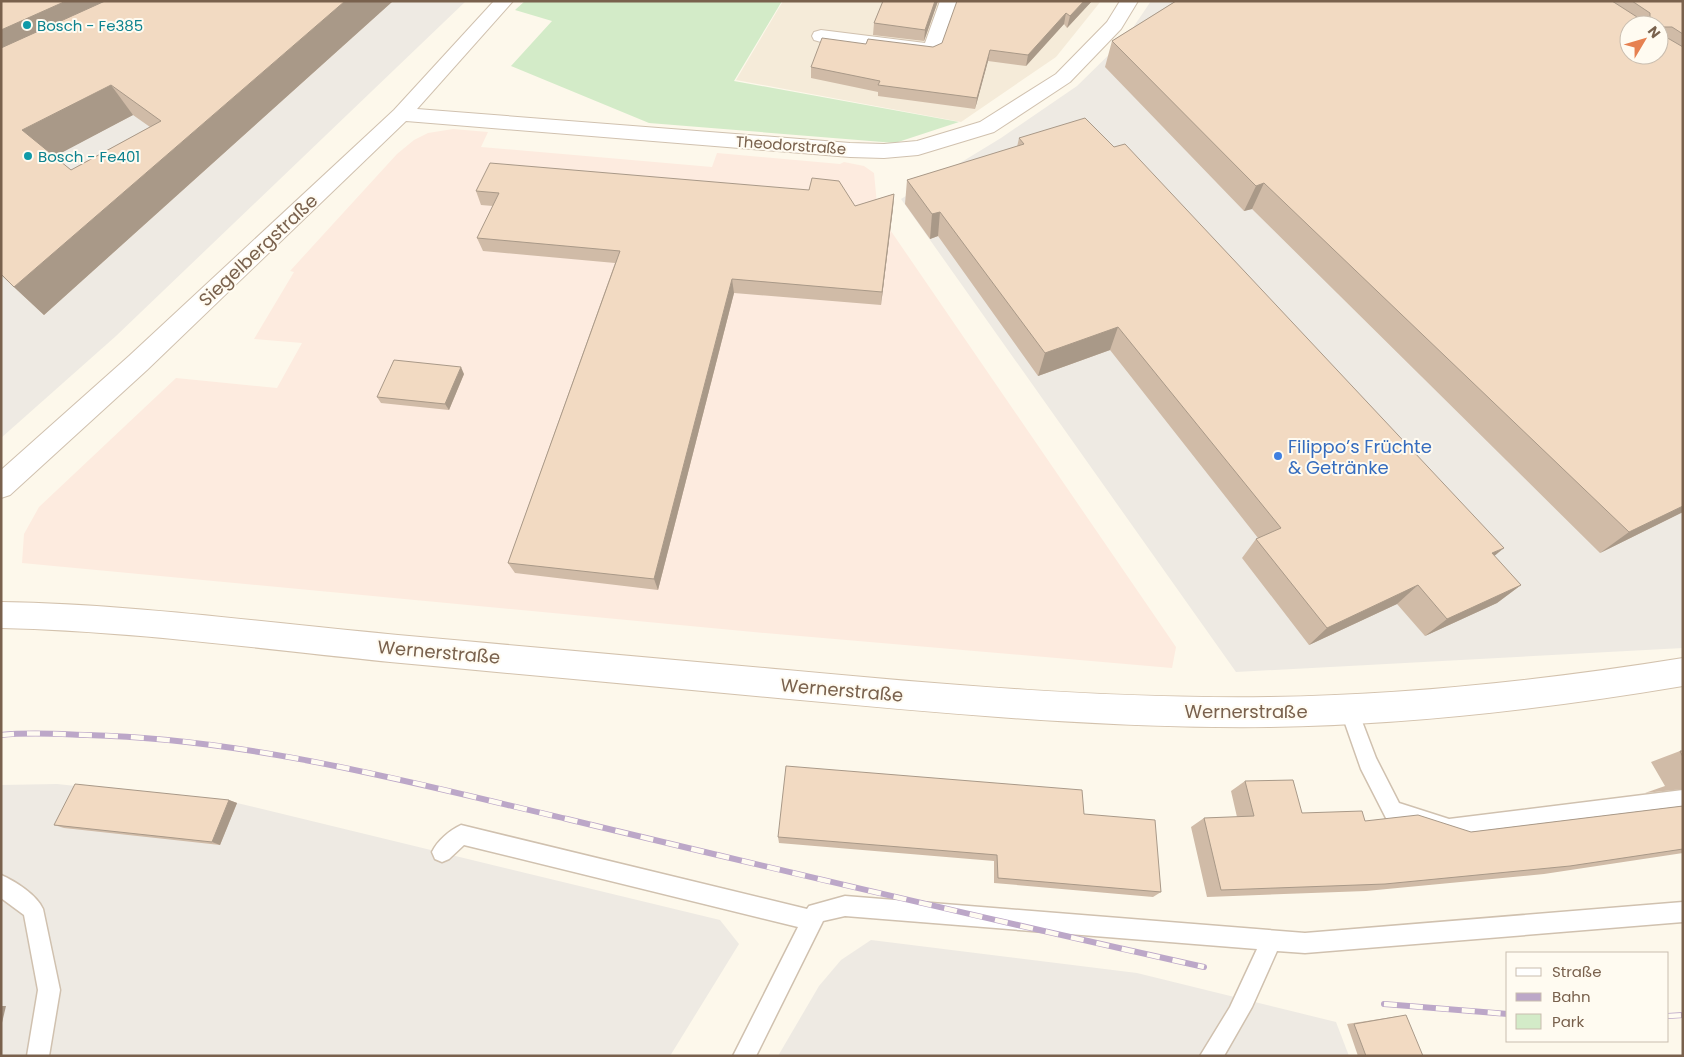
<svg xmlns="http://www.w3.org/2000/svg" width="1684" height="1057" font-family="Poppins,sans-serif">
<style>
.residential{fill:#f5ebd9}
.commercial{fill:#fdebdf}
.industrial{fill:#eeeae3;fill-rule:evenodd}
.green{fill:#d3ebc8}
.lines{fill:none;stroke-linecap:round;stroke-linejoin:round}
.service-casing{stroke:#d0c1af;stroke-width:3}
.minor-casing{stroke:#d0c1af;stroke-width:2}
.secondary-casing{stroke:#d3c2ad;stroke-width:2}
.service{fill:#fff;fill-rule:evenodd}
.minor{fill:#fff;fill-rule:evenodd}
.secondary{fill:#fff;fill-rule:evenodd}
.rail-casing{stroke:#bca7c8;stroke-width:6}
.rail{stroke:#fffbf1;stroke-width:4.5;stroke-dasharray:13;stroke-linecap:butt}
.wall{fill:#d0bba7;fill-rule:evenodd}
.shaded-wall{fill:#a99988}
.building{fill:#f2dac2;stroke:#a99988;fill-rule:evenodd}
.culture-dot{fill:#0f9aa8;stroke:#fffbf1;stroke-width:2}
.shop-dot{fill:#3f7fe0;stroke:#fffbf1;stroke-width:2}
.labels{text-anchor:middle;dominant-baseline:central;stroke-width:4;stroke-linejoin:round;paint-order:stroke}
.far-culture-label{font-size:15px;fill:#0d838f;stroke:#fffbf1;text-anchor:start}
.far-street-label{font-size:15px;fill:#79614d;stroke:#fffbf1}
.street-label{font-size:18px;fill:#79614d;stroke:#fffbf1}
.shop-label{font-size:18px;fill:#366cbe;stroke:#fffbf1;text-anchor:start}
</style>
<rect width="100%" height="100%" fill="#fdf8eb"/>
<polygon class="residential" points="783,1 1101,1 1056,57 961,122 736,80"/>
<polygon class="commercial" points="453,129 488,132 481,147 712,167 717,153 840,164 844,162 864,166 874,173 877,204 882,218 1176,647 1172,668 765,633 22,563 24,534 39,507 176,378 277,388 302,343 254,339 294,272 290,271 397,154 414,140 428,133"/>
<g class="industrial">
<polygon points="1,1 466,1 116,336 1,438"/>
<path d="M 1151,1 L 1683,1 L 1683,648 L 1236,672 L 901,199 L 1001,138 L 1077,86 L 1126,38 ZM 1629,25 L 1659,25 L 1659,55 L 1629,55 Z"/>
<polygon points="57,784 237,803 720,920 739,944 670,1056 1,1056 1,785"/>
<polygon points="871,940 1137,973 1336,1022 1349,1056 778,1056 819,986 841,960"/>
</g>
<polygon class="green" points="525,1 782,1 734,81 959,122 895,143 649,123 511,66 552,21 515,10"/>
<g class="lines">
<g class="service-casing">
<g id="service">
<polygon points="1349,700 1355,703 1376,758 1399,803 1449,819 1683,790 1683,810 1449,839 1393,821 1386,818 1361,769 1340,709 1343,703"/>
<path d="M 461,825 L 807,909 L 809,906 L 845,896 L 1305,933 L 1683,902 L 1683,922 L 1305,953 L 1277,951 L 1252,1007 L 1224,1056 L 1200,1056 L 1230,1007 L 1257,949 L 845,916 L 823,921 L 756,1056 L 733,1056 L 798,927 L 464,845 L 449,859 L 442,862 L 435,859 L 432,852 C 437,841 450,830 461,825 Z"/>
<path d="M 1,875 C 15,881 37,895 43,909 L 60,990 L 49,1056 L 27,1056 L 38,990 L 24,915 L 1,898 Z"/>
</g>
</g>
<g class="minor-casing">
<g id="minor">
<polygon points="494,1 513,1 417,109 850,143 884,144 917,141 980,122 1056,74 1107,22 1120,1 1138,1 1121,29 1070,82 994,132 918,155 884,158 850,157 406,121 147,370 10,495 1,498 1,470 129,356 394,110"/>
<polygon points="940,1 958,1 939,54 932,56 821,42 814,40 812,36 814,32 821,30 925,43"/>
</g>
</g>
<g class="secondary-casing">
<path id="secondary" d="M 1,602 C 134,604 266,623 398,635 C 528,647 657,658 787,670 C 947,685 1108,699 1269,697 C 1408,695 1546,680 1683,658 L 1683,686 C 1546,709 1408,725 1269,727 C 1105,729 942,713 778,698 C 649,686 519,674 390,662 C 260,649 132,631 1,628 Z"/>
</g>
<use href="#service" class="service"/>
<use href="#minor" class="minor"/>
<use href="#secondary" class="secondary"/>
<g class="rail-casing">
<g id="rail">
<path d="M 1,735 C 30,732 58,734 87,735 C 250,739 409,782 567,819 C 779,870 991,920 1204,967"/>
<polyline points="1384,1004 1508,1014"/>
<polyline points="1668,1016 1683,1015"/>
</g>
</g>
<use href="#rail" class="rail"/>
</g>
<g class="wall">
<path d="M 1,1 L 393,1 L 44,315 L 1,275 ZM 133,115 L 150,127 L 71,170 L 54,156 Z"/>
<polygon points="883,1 938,1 924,41 873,35 874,23"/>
<polygon points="1092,1 1067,28 1064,24 1026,66 988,61 975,109 878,96 878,92 811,78 811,67 933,47"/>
<path d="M 1176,1 L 1683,1 L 1683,512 L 1600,553 L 1252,209 L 1244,211 L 1105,67 L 1112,41 ZM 1629,25 L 1659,25 L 1659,55 Z"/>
<polygon points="1019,138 1494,556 1521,585 1497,603 1425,636 1397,604 1309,645 1242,558 1256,539 1258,538 1110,350 1038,376 938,236 930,239 905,204 907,180 1017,147"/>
<polygon points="476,191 855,206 894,194 893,208 881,305 734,293 658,590 515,573 508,563 615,263 483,251 477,238 493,206 481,205"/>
<polygon points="464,374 449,410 381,403 377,397"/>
<polygon points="1680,751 1683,751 1683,789 1645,793 1665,786 1651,762"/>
<polygon points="1245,781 1302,813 1365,821 1471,832 1683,806 1683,853 1544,874 1366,891 1207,897 1191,827 1204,818 1237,817 1231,791"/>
<polygon points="229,800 237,803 220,845 64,828 54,825"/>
<polygon points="1084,814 1161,892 1153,897 994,883 994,861 779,843 778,837"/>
<polygon points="1399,1016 1423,1056 1358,1056 1347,1024"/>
</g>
<g class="shaded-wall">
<polygon points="66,1 153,1 1,72 1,30"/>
<polygon points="345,1 393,1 44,315 14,287"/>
<polygon points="935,1 938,1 924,41 925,30"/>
<polygon points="1084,1 1092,1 1067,28 1070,16"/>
<polygon points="1066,13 1064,24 1026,66 1028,55"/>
<polygon points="990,50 988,61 975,109 977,98"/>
<polygon points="111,85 133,115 48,160 22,130"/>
<polygon points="1264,183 1252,209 1244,211 1256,186"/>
<polygon points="894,194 893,208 881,305 882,292"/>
<polygon points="940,212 938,236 930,239 932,214"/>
<polygon points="732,279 734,293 658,590 654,579"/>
<polygon points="1118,327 1110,350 1038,376 1045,353"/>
<polygon points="461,367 464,374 449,410 445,404"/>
<polygon points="1683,506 1683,512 1600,553 1629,532"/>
<polygon points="1504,548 1481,567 1492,553"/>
<polygon points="1418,585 1397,604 1309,645 1327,628"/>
<polygon points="1521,585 1497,603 1425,636 1447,619"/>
<polygon points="229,800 237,803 220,845 212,842"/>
<polygon points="1,1006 6,1006 1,1027"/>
</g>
<g class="building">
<polygon points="1,1 66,1 1,30"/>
<path d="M 105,1 L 345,1 L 14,287 L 1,274 L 1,48 ZM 111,85 L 161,121 L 71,170 L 22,130 Z"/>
<polygon points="883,1 935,1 925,30 874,23"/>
<polygon points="957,1 1084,1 1070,16 1066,13 1028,55 990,50 977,98 878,85 880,81 811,67 822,38 866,44 868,39 933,47 942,43"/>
<polygon points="1176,1 1612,1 1648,24 1650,24 1650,13 1632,1 1683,1 1683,34 1672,27 1659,27 1659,25 1629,25 1629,55 1659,55 1659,33 1683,47 1683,506 1629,532 1264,183 1256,186 1112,41"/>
<polygon points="1085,118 1114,147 1125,144 1504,548 1492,553 1521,585 1447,619 1418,585 1327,628 1256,539 1281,528 1118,327 1045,353 940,212 932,214 907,180 1024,144 1019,138"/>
<polygon points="490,163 809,190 812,178 839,181 855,206 894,194 882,292 732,279 654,579 508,563 620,251 477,238 499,193 476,191"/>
<polygon points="394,360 461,367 445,404 377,397"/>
<polygon points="1680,751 1683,751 1683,757"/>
<polygon points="786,766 1082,790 1084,814 1155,820 1161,892 998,878 997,855 778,837"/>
<polygon points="1293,780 1302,813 1362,811 1365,821 1418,815 1471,832 1683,806 1683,849 1570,866 1385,884 1221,890 1204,818 1254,816 1245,781"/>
<polygon points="75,784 229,800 212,842 54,825"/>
<polygon points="1406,1015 1423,1056 1366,1056 1354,1024"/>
</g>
<g class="culture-dot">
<circle cx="27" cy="25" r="5"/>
<circle cx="28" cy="156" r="5"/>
</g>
<circle class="shop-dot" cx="1278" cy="456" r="5"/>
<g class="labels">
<g class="far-culture-label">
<text x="37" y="25">Bosch - Fe385</text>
<text x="38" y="156">Bosch - Fe401</text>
</g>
<g class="far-street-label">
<text transform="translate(791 145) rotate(4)">Theodorstraße</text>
</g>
<g class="street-label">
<text transform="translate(258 250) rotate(-43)">Siegelbergstraße</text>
<text transform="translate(439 652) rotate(5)">Wernerstraße</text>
<text transform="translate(842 690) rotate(5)">Wernerstraße</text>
<text x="1246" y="711">Wernerstraße</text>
</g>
<g class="shop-label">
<text x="1288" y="446">Filippo’s Früchte<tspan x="1288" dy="21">&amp; Getränke</tspan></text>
</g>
</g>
<rect width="1684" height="1057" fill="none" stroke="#79614d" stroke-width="5"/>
<rect x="1506" y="952" width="162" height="90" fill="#fffbf1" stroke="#c9bdaf"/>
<rect x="1516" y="968" width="25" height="8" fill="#ffffff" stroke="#c9bdaf"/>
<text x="1552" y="977" font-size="15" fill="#79614d">Straße</text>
<rect x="1516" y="993" width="25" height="8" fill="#bca7c8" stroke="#c9bdaf"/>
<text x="1552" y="1002" font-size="15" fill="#79614d">Bahn</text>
<rect x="1516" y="1014" width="25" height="15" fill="#d3ebc8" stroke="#c9bdaf"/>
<text x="1552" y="1027" font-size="15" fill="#79614d">Park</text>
<g transform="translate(1644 40) rotate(52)"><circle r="24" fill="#fffbf1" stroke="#c9bdaf"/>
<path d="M0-4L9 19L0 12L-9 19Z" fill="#e68151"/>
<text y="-8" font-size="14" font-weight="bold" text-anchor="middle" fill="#79614d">N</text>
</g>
</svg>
